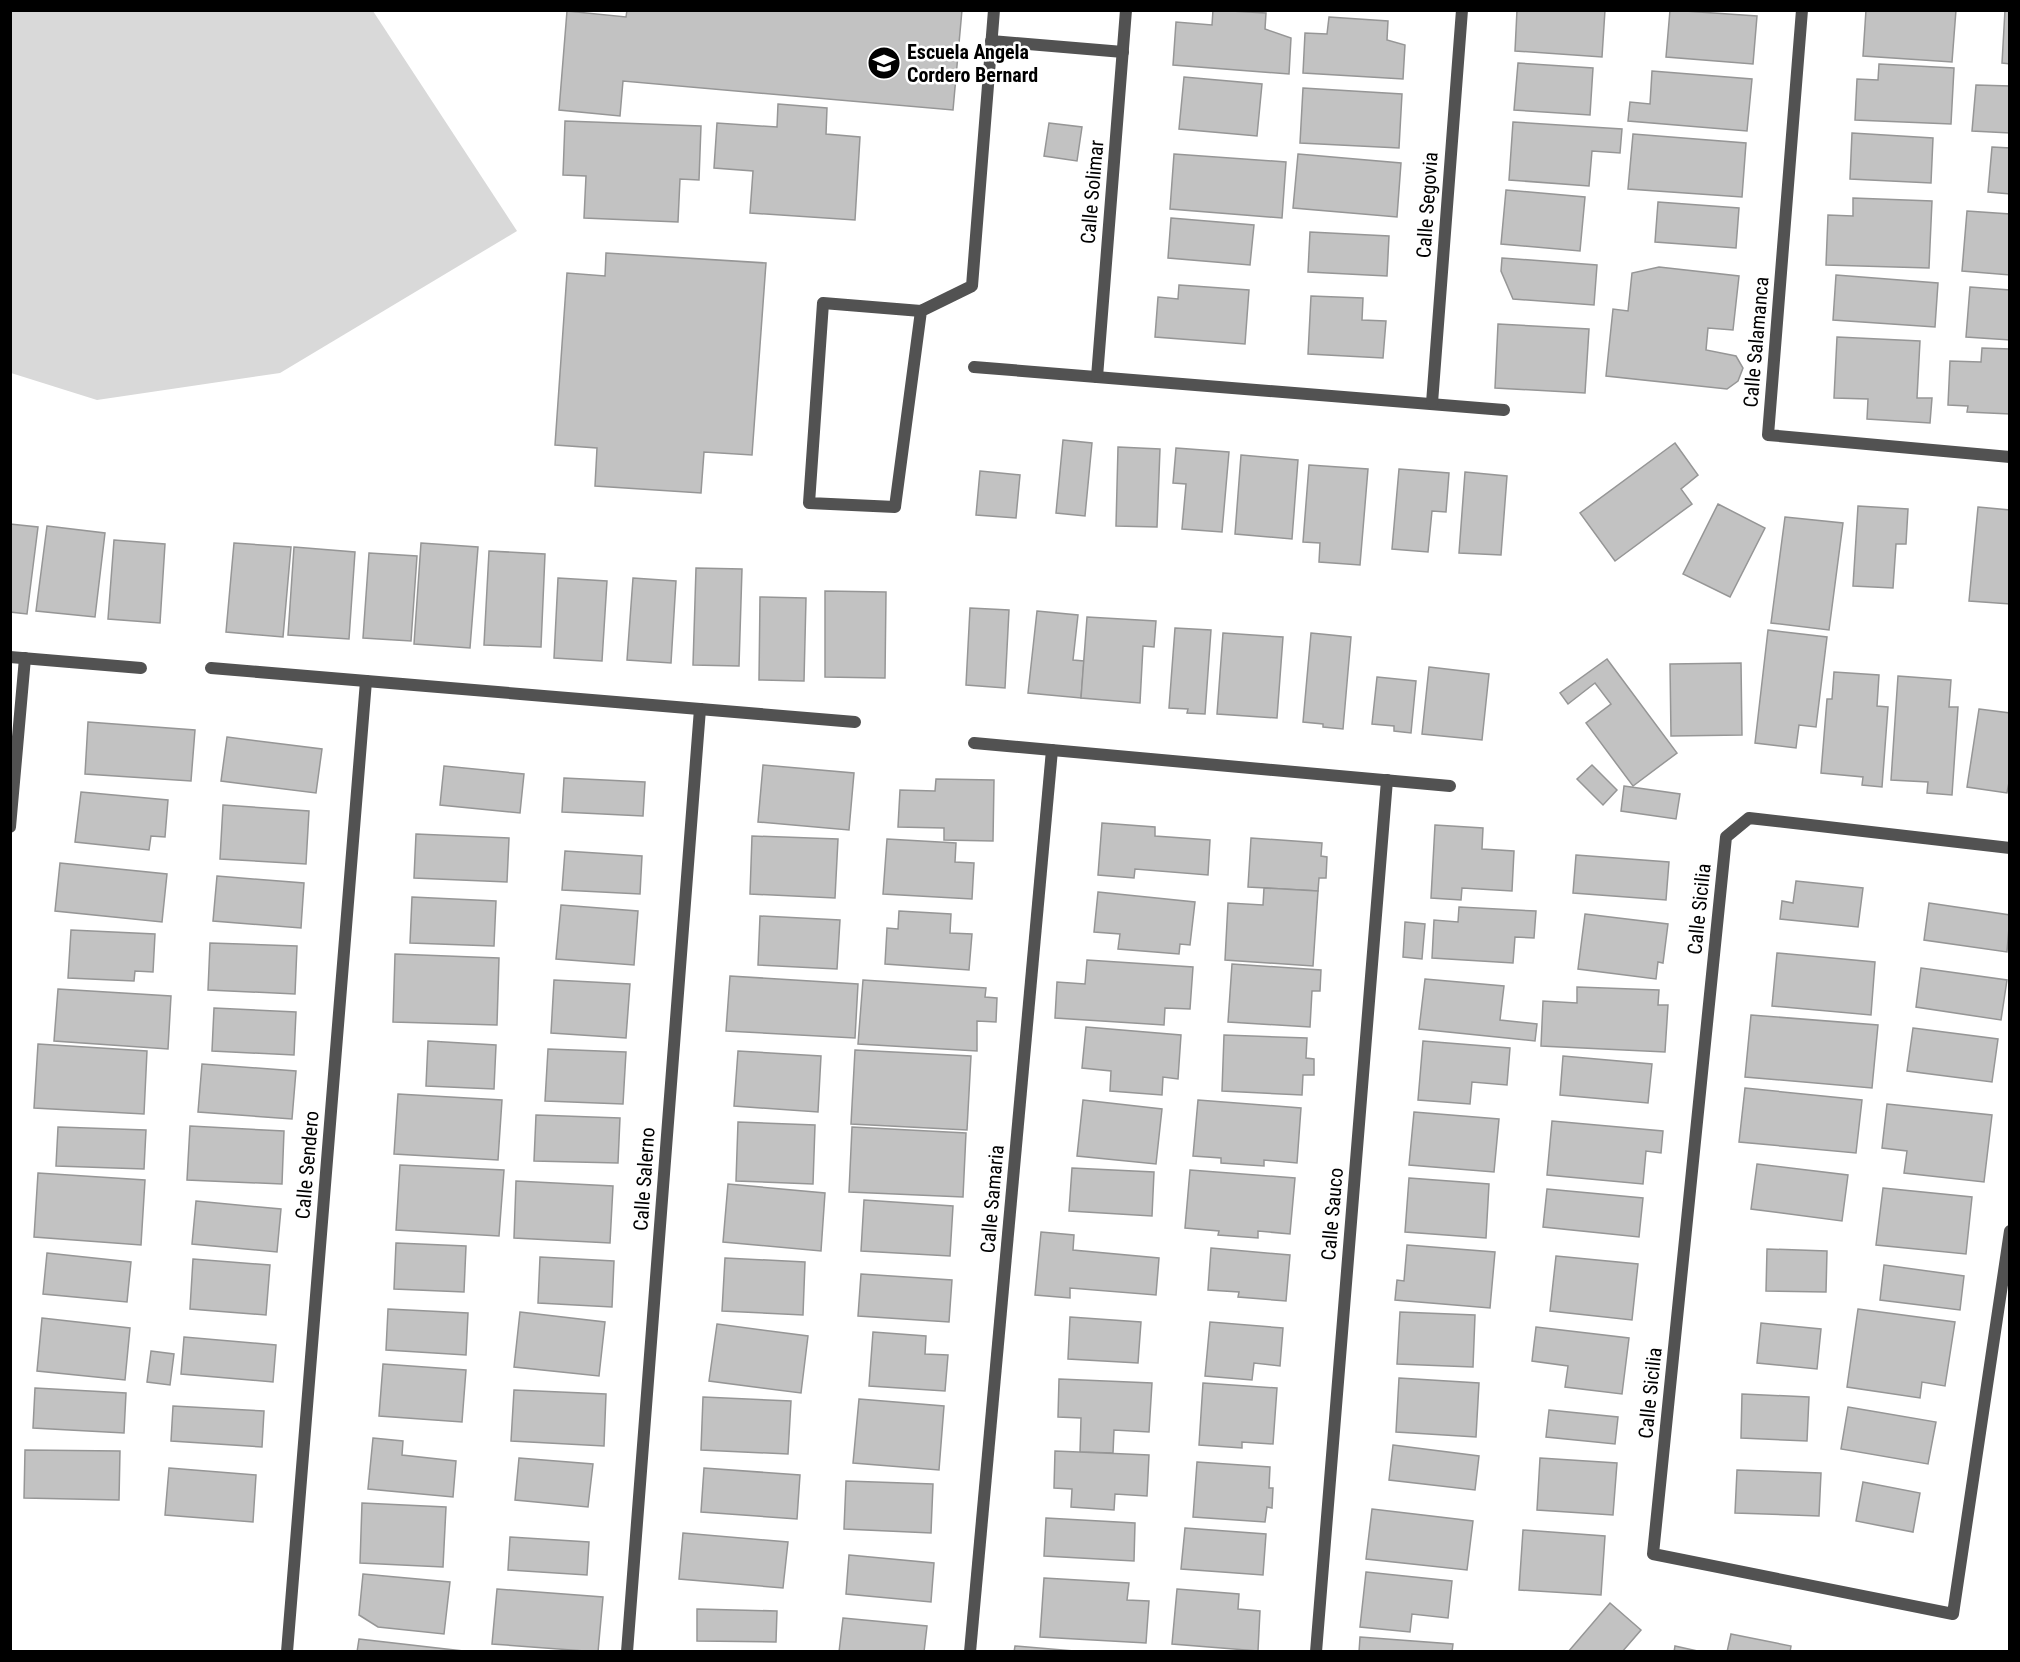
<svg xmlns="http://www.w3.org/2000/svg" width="2020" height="1662" font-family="'Roboto Condensed',sans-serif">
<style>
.green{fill:#d9d9d9}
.building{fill:#c2c2c2;stroke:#969696;stroke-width:1.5}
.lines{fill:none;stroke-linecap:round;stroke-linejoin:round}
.lane{stroke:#525252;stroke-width:12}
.street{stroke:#525252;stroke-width:12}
.labels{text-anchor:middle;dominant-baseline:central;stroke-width:5;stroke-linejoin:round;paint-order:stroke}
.poi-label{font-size:20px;font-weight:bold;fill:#000;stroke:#fff;text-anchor:start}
.street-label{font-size:20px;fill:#000;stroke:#fff}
</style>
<rect width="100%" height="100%" fill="#fff"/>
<polygon class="green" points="11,10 373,11 517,231 280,373 97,400 11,373"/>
<g class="building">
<polygon points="627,10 962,10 953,110 623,81 620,116 559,110 567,11 626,17"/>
<polygon points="1213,10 1266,13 1265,29 1291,38 1289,74 1173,65 1176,22 1212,25"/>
<polygon points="1517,10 1605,10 1602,57 1515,51"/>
<polygon points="1670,10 1757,16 1753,64 1666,57"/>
<polygon points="1866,10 1956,10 1952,62 1863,56"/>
<polygon points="2005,10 2010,10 2010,64 2002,63"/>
<polygon points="1329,17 1388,21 1387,40 1405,45 1403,79 1303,73 1305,33 1327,34"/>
<polygon points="1518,63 1593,68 1590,115 1514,110"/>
<polygon points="1879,64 1954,68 1951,124 1855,120 1857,79 1878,80"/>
<polygon points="1652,71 1752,79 1747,131 1628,121 1630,102 1650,104"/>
<polygon points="1184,77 1262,84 1257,136 1179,129"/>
<polygon points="1976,85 2010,86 2010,133 1972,131"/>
<polygon points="1303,88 1402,94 1399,148 1300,143"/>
<polygon points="778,104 827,108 826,134 860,137 855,220 750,213 753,171 714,168 717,123 777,127"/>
<polygon points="565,121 701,126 699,180 680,179 678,222 584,218 586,176 563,175"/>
<polygon points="1513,122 1622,129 1620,153 1592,151 1589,186 1509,180"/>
<polygon points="1049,123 1082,127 1077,161 1044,156"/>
<polygon points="1852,133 1933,138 1931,183 1850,179"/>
<polygon points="1633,134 1746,143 1742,197 1628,189"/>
<polygon points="1992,147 2010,148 2010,194 1988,192"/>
<polygon points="1174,154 1286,162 1282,218 1170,209"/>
<polygon points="1298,154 1401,163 1397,217 1293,208"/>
<polygon points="1506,190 1585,197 1580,251 1501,244"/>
<polygon points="1853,198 1932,201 1929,268 1826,265 1828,215 1853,216"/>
<polygon points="1658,202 1739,208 1736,248 1655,242"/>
<polygon points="1967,211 2010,214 2010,275 1962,271"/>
<polygon points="1171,218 1254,225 1250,265 1168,258"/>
<polygon points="1310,232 1389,236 1387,276 1308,272"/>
<polygon points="606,253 766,263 752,455 704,452 701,493 595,486 597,448 555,445 567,273 605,276"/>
<polygon points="1502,258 1597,265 1594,305 1513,299 1501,271"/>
<polygon points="1659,267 1739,276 1733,330 1708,328 1706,350 1736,356 1743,368 1738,381 1727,389 1606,376 1613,309 1628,311 1632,273"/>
<polygon points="1836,275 1938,283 1935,327 1833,320"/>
<polygon points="1179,285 1249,290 1245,344 1155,337 1158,297 1178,299"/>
<polygon points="1970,287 2010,290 2010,340 1966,337"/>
<polygon points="1311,296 1363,298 1362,320 1386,321 1383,358 1308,354"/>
<polygon points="1498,324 1589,329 1585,393 1495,388"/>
<polygon points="1837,337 1920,341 1917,398 1932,398 1930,423 1867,419 1868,399 1834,398"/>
<polygon points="1982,348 2010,349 2010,414 1967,412 1968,406 1948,405 1950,361 1981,362"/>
<polygon points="1063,440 1092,443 1085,516 1056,513"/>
<polygon points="1675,443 1698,475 1681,489 1692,504 1615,561 1580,513"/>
<polygon points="1118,447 1160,449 1157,527 1116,526"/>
<polygon points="1176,448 1229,452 1222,532 1182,529 1186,484 1173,483"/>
<polygon points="1241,455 1298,460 1292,539 1235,534"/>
<polygon points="1309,465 1368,469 1360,565 1319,562 1320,543 1303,542"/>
<polygon points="1399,469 1449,473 1446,512 1432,511 1428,552 1392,549"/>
<polygon points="980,471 1020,475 1016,518 976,515"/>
<polygon points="1465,472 1507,476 1501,555 1459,553"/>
<polygon points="1718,504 1765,528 1730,597 1683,574"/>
<polygon points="1858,506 1908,509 1906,544 1896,544 1893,588 1853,586"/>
<polygon points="1978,507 2010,510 2010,604 1969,601"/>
<polygon points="1785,517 1843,523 1829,630 1771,623"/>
<polygon points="10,524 38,527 27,614 10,612"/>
<polygon points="47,526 105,533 95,617 36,611"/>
<polygon points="114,540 165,544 160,623 108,619"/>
<polygon points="234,543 291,547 283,637 226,632"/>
<polygon points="421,543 478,547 470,648 414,644"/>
<polygon points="294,547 355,552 349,639 288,635"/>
<polygon points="489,551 545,554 541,647 484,645"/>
<polygon points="369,553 417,556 411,641 363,638"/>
<polygon points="696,568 742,569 739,666 693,665"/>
<polygon points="558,578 607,581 602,661 554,658"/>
<polygon points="633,578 676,581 671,663 627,660"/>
<polygon points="825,591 886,592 885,678 825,677"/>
<polygon points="760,597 806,598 804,681 759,680"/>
<polygon points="970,608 1009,610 1005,688 966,685"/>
<polygon points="1037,611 1078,615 1073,660 1084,661 1081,698 1028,693"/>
<polygon points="1087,617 1156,621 1154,647 1143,646 1140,703 1081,698"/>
<polygon points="1175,628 1211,630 1205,714 1187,713 1188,709 1169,708"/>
<polygon points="1768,630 1827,637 1816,727 1799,725 1796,748 1755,743"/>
<polygon points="1223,633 1283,637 1277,718 1217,714"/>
<polygon points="1311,633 1351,637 1343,729 1323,727 1323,724 1303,722"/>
<polygon points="1607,659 1677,753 1633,786 1586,723 1611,704 1595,683 1568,704 1560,693"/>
<polygon points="1741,663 1742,735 1671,736 1670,664"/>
<polygon points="1429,667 1489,674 1482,740 1422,734"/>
<polygon points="1834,672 1879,675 1877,706 1888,707 1882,787 1862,785 1863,777 1821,773 1827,699 1832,699"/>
<polygon points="1898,676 1951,680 1949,707 1958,707 1952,795 1927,793 1928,782 1891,780"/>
<polygon points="1377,677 1416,681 1411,733 1394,731 1394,726 1372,724"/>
<polygon points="1979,709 2010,713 2010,777 2007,793 1967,787"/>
<polygon points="88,722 195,730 191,781 85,774"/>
<polygon points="227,737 322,749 316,793 221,781"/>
<polygon points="763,765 854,773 849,830 758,822"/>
<polygon points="1592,765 1617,790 1603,805 1577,779"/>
<polygon points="444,766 524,774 520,813 440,805"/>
<polygon points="564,778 645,782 643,816 562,812"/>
<polygon points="936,779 994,780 993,841 944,840 944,828 898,827 900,790 935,791"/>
<polygon points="1624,786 1680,794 1676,819 1621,811"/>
<polygon points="81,792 168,800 165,837 151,836 149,850 75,842"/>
<polygon points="223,805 309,811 306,864 220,859"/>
<polygon points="1102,823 1155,827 1155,836 1210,840 1208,875 1135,869 1134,878 1098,875"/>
<polygon points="1435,825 1483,828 1482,849 1514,851 1512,891 1462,888 1461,900 1431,898"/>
<polygon points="416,834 509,838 507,882 414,878"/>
<polygon points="752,836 838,839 835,898 750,894"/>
<polygon points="1251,838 1322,843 1321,856 1327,857 1326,878 1319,878 1318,891 1248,887"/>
<polygon points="887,839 956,843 955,862 974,863 972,899 883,894"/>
<polygon points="565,851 642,856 640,894 562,890"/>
<polygon points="1576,855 1669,862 1666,900 1573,893"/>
<polygon points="60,863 167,874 162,922 55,911"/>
<polygon points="217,876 304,883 301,928 213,921"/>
<polygon points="1796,881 1863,888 1858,927 1780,919 1782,901 1793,903"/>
<polygon points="1264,888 1318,891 1313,966 1225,960 1228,903 1263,905"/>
<polygon points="1098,892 1195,902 1190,945 1180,944 1179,954 1118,949 1120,934 1094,932"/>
<polygon points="412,897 496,901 494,946 410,943"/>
<polygon points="1929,903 2010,915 2007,952 1924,940"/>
<polygon points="561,905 638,911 634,965 556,959"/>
<polygon points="1459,907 1536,911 1534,938 1515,937 1513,963 1432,958 1434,920 1458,922"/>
<polygon points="899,911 951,914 950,933 972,934 969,970 885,964 887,928 898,929"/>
<polygon points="1585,914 1668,924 1663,963 1658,962 1656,979 1578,969"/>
<polygon points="760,916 840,920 837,969 758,965"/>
<polygon points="1405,922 1425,924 1422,959 1403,957"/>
<polygon points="71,930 155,934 153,972 135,971 134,981 68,978"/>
<polygon points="210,943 297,946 295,994 208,990"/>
<polygon points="1777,953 1875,962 1871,1015 1772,1006"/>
<polygon points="395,954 499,958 497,1025 393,1022"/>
<polygon points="1087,960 1193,967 1190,1009 1165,1008 1164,1025 1055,1018 1057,982 1085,984"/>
<polygon points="1232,964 1321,970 1320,991 1312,991 1310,1027 1228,1022"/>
<polygon points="1921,968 2007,980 2001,1020 1916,1007"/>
<polygon points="730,976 858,984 855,1038 726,1031"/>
<polygon points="1425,979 1504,986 1500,1020 1537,1024 1535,1041 1419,1029"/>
<polygon points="554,980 630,984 626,1038 551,1033"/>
<polygon points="863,980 986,988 985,997 997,998 996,1022 977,1021 977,1051 858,1044"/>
<polygon points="1577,987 1659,990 1658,1005 1668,1005 1665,1052 1541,1046 1543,1001 1577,1003"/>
<polygon points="58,989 171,996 168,1049 54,1041"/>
<polygon points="214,1008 296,1012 294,1055 212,1051"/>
<polygon points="1751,1015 1878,1025 1872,1088 1745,1077"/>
<polygon points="1086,1027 1181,1035 1178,1079 1163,1077 1162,1095 1110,1091 1111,1071 1082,1068"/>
<polygon points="1913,1028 1998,1039 1992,1082 1907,1071"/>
<polygon points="1224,1035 1307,1038 1306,1058 1314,1059 1314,1075 1303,1075 1302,1095 1222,1091"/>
<polygon points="428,1041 496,1045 494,1089 426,1086"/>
<polygon points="1423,1041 1510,1048 1507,1085 1472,1082 1470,1104 1418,1100"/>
<polygon points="38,1044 147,1051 144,1114 34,1108"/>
<polygon points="548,1049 626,1052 623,1104 545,1101"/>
<polygon points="855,1050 971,1056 967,1130 851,1124"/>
<polygon points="738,1051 821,1056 818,1112 734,1106"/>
<polygon points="1563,1056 1652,1064 1648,1103 1560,1095"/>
<polygon points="202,1064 296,1071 292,1119 198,1112"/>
<polygon points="1745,1088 1862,1100 1856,1153 1739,1142"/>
<polygon points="398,1094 502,1100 498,1160 394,1154"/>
<polygon points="1083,1100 1162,1109 1156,1164 1077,1156"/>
<polygon points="1198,1100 1301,1108 1297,1163 1264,1160 1264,1166 1221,1163 1221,1158 1193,1156"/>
<polygon points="1887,1104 1992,1115 1984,1182 1904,1173 1907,1151 1882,1148"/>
<polygon points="1414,1112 1499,1119 1494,1172 1409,1165"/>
<polygon points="536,1115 620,1118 618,1163 534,1161"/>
<polygon points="1552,1121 1663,1131 1661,1153 1646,1151 1643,1184 1547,1175"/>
<polygon points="738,1122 815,1125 813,1184 736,1181"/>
<polygon points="190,1126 284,1131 282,1184 187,1180"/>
<polygon points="58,1127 146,1130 144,1169 56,1166"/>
<polygon points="852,1127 966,1133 963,1197 849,1192"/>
<polygon points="1757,1164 1848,1175 1842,1221 1751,1209"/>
<polygon points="400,1165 504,1170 499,1236 396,1230"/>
<polygon points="1072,1168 1154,1172 1152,1216 1069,1211"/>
<polygon points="1190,1170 1295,1178 1290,1234 1258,1231 1258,1238 1218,1235 1219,1231 1185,1228"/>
<polygon points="38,1173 145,1180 141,1245 34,1237"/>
<polygon points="1409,1178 1489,1184 1486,1238 1405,1232"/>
<polygon points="516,1181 613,1186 610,1243 514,1238"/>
<polygon points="728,1184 825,1193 821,1251 723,1242"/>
<polygon points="1883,1188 1972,1197 1966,1254 1876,1245"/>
<polygon points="1547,1189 1643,1198 1639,1237 1543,1227"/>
<polygon points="864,1200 953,1206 950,1256 861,1251"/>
<polygon points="196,1201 281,1209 277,1252 192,1244"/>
<polygon points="1041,1232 1074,1235 1073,1250 1159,1258 1156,1295 1070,1288 1070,1298 1035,1295"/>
<polygon points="396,1243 466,1246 464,1292 394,1289"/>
<polygon points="1407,1245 1495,1252 1490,1308 1395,1300 1397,1280 1404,1281"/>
<polygon points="1211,1248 1290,1255 1286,1301 1238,1297 1239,1292 1208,1290"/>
<polygon points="1767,1249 1827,1251 1826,1292 1766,1291"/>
<polygon points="47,1253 131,1262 127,1302 43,1294"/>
<polygon points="1556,1256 1638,1264 1632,1320 1550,1311"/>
<polygon points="540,1257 614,1261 612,1307 538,1303"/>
<polygon points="725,1258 805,1262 803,1315 722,1311"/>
<polygon points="193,1259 270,1265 266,1315 190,1309"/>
<polygon points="1884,1265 1964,1276 1960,1310 1880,1300"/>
<polygon points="861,1274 952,1280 949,1322 858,1316"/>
<polygon points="388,1309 468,1313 466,1355 386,1350"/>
<polygon points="1858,1309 1955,1322 1945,1386 1922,1382 1920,1398 1847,1387"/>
<polygon points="520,1312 605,1322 599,1376 514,1367"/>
<polygon points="1400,1312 1475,1315 1473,1367 1397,1364"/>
<polygon points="1070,1317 1141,1322 1138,1363 1068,1359"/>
<polygon points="42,1318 130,1328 125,1380 37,1371"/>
<polygon points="1210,1322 1283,1328 1280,1366 1254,1363 1252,1380 1205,1376"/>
<polygon points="1761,1323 1821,1329 1817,1369 1757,1363"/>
<polygon points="717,1324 808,1336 801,1393 709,1381"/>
<polygon points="1536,1327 1629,1338 1622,1394 1565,1387 1568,1366 1532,1361"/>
<polygon points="873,1332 926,1336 925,1354 948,1355 945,1391 869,1386"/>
<polygon points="184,1337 276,1345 273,1382 181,1374"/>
<polygon points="151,1351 174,1354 170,1385 147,1382"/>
<polygon points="383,1364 466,1370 462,1422 379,1416"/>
<polygon points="1399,1378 1479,1383 1476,1437 1396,1432"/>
<polygon points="1059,1379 1152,1383 1149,1432 1114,1430 1113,1453 1080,1452 1081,1418 1058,1417"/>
<polygon points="1203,1383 1277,1388 1273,1444 1242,1442 1242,1448 1199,1445"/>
<polygon points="35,1388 126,1393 124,1433 33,1428"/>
<polygon points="514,1390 606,1394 604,1446 511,1441"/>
<polygon points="1742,1394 1809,1397 1807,1441 1741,1438"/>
<polygon points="703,1397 791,1401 788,1454 701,1450"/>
<polygon points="859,1399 944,1406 939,1470 853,1463"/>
<polygon points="173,1406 264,1411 262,1447 171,1441"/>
<polygon points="1848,1407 1936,1422 1928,1464 1841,1449"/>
<polygon points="1549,1410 1618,1417 1615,1444 1546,1437"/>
<polygon points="373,1438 403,1441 402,1455 456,1461 453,1497 368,1489"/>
<polygon points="1393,1445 1479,1456 1475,1490 1389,1480"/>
<polygon points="25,1450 120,1451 119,1500 24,1498"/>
<polygon points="1055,1451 1149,1455 1147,1496 1115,1494 1114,1510 1071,1507 1072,1489 1054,1488"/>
<polygon points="519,1458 593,1464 588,1507 515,1500"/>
<polygon points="1540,1458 1617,1463 1613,1515 1537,1510"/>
<polygon points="1197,1462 1270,1467 1269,1488 1273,1488 1272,1508 1267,1507 1265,1522 1193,1517"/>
<polygon points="169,1468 256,1475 253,1522 165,1515"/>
<polygon points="704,1468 800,1475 797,1519 701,1512"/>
<polygon points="1737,1470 1821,1473 1819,1516 1735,1513"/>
<polygon points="846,1481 933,1484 931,1533 844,1529"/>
<polygon points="1863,1482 1920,1493 1913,1532 1856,1521"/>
<polygon points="362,1503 446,1507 443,1567 360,1563"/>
<polygon points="1372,1509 1473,1521 1467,1570 1366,1559"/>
<polygon points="1046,1518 1135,1523 1134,1561 1044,1556"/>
<polygon points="1185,1528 1266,1534 1263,1575 1181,1569"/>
<polygon points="1523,1530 1605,1536 1601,1595 1519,1590"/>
<polygon points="683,1533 788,1542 783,1588 679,1579"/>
<polygon points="510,1537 589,1542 587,1575 508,1570"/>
<polygon points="849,1555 934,1563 931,1602 846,1594"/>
<polygon points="1366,1572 1452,1581 1448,1618 1412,1614 1410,1632 1360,1627"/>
<polygon points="363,1574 450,1582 444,1634 378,1627 359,1615"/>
<polygon points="1044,1578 1129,1583 1127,1600 1149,1601 1146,1643 1040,1637"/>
<polygon points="497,1589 603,1597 598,1652 492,1644"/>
<polygon points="1177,1589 1239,1594 1238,1609 1260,1611 1258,1651 1172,1644"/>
<polygon points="1610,1603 1641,1630 1622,1652 1568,1652"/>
<polygon points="697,1609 777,1611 776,1642 697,1641"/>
<polygon points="843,1618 927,1626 924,1652 839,1652"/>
<polygon points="1731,1634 1791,1646 1790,1652 1727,1652"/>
<polygon points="1360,1637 1453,1644 1452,1652 1359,1652"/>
<polygon points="359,1639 463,1651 463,1652 357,1652"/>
<polygon points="1015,1646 1086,1652 1014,1652"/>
<polygon points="1675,1646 1702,1652 1674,1652"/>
</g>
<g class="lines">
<g class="lane">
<polyline points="991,41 1123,52"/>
<polyline points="921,311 895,507 809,503 823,303 921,311 972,286 994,10"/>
</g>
<g class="street">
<polyline points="1802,10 1768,435 2010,457"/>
<polyline points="974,367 1504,410"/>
<polyline points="1097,377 1126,10"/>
<polyline points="1432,403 1462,10"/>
<polyline points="10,657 141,668"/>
<polyline points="211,668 855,722"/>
<polyline points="974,743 1450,786"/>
<polyline points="10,827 25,658"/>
<polyline points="2010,848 1749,818 1726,837 1653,1554 1953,1614 2010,1231"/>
<polyline points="287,1652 366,681"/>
<polyline points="627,1652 700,709"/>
<polyline points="970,1652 1052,750"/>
<polyline points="1316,1652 1387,780"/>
</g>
</g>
<defs>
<g id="school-disc" transform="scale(1.725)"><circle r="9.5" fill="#000" stroke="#fff"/><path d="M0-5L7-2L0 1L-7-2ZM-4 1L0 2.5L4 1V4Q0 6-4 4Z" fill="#fff"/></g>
</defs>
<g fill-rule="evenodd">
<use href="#school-disc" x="884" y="63"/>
</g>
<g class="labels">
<g class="poi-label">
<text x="907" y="52">Escuela Angela<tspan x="907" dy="23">Cordero Bernard</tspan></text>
</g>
<g class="street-label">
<text transform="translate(1092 192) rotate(-85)">Calle Solimar</text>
<text transform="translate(1427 205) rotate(-86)">Calle Segovia</text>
<text transform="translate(1756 342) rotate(-85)">Calle Salamanca</text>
<text transform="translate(1699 909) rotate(-84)">Calle Sicilia</text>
<text transform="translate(307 1165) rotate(-85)">Calle Sendero</text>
<text transform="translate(644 1179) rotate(-86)">Calle Salerno</text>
<text transform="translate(992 1199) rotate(-85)">Calle Samaria</text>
<text transform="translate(1332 1214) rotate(-85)">Calle Sauco</text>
<text transform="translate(1650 1393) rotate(-84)">Calle Sicilia</text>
</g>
</g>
<rect width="2020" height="1662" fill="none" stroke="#000000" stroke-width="24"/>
</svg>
